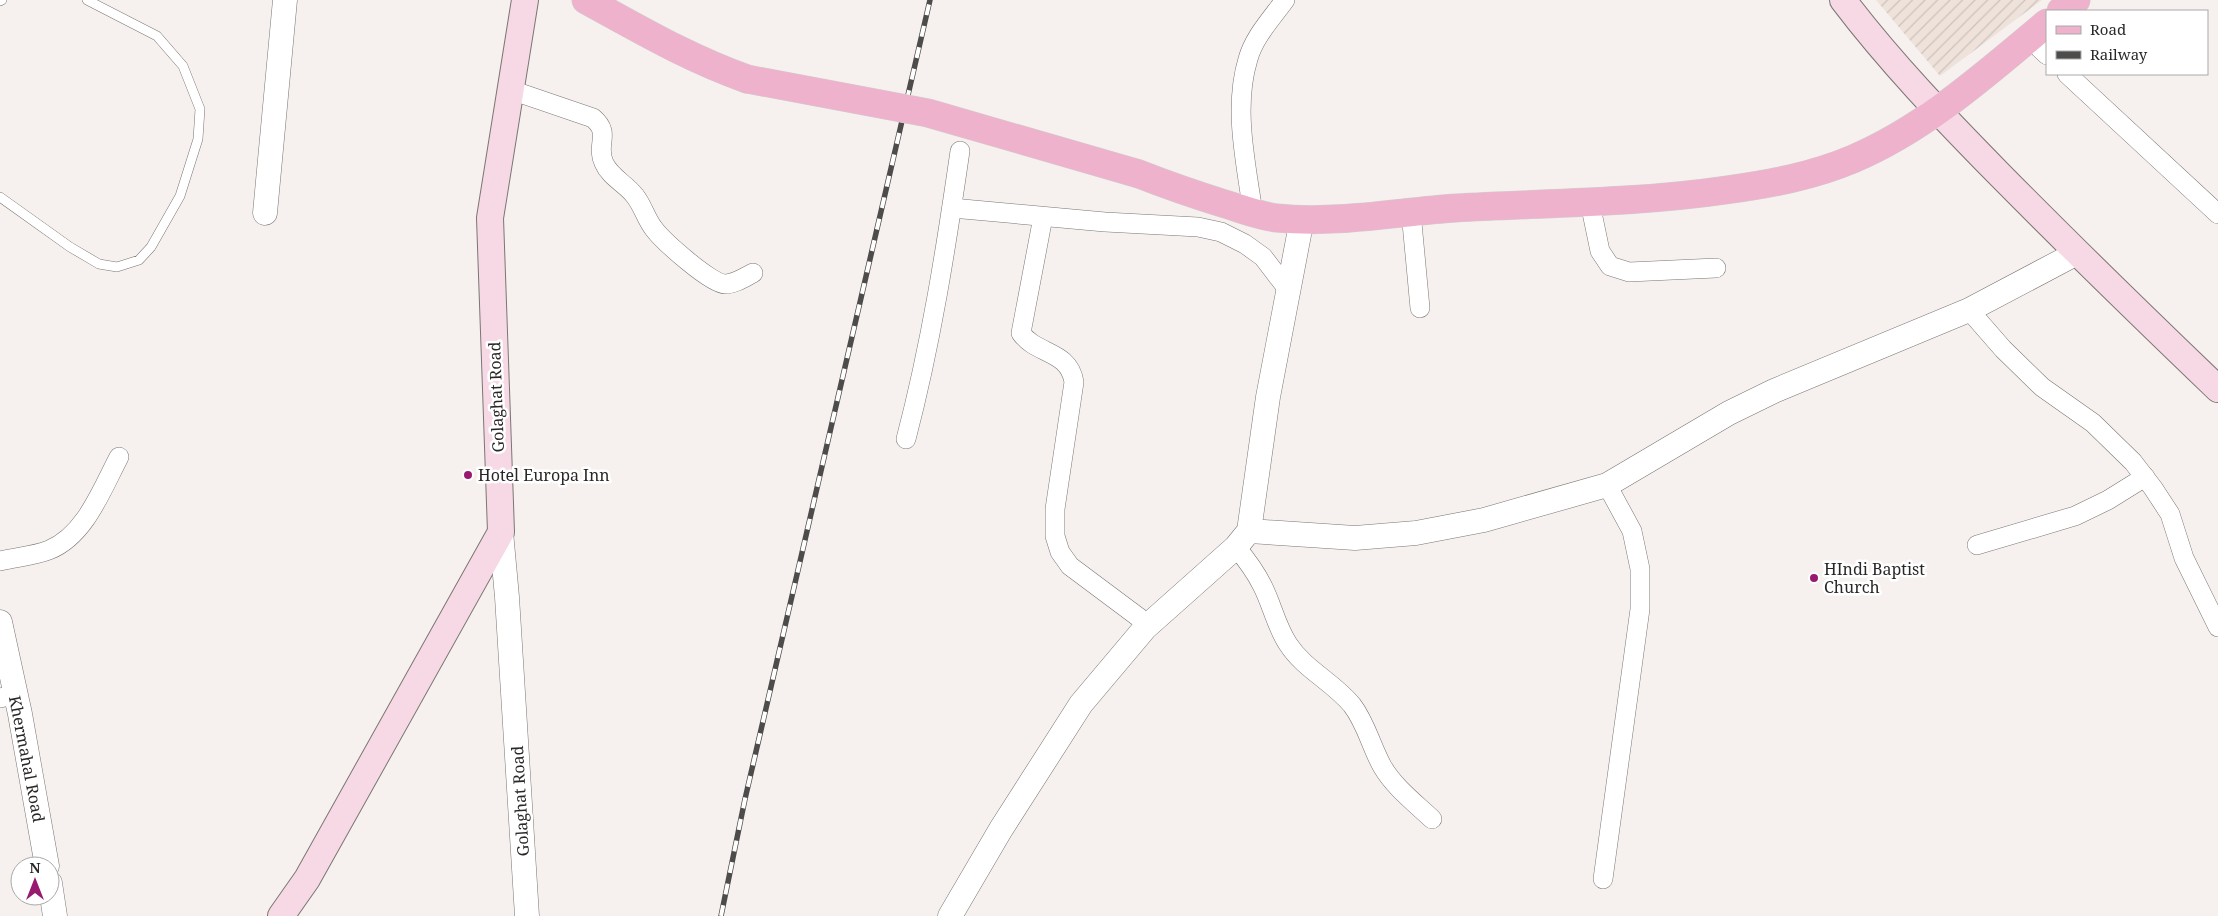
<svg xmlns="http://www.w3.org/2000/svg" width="2218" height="916" font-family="'Noto Serif',serif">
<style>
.industrial{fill:url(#industrial-furrows)}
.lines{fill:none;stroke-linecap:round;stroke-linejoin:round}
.service-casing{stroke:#7a7673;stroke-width:10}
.minor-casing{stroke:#7a7673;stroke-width:20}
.tertiary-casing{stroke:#7a7673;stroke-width:25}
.secondary-casing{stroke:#7a7673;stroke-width:28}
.primary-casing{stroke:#d0d0cf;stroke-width:29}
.service{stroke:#fff;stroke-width:9}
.minor{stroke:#fff;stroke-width:19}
.tertiary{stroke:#fff;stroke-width:24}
.secondary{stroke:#f7d9e6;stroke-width:26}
.primary{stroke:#efb2cc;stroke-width:28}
.rail-casing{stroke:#4e4c4a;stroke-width:5.5}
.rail{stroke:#fff;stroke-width:4;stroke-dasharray:11;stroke-linecap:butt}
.primary-bridge-casing{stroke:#d0d0cf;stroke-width:29;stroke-linecap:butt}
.primary-bridge{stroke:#efb2cc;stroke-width:28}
.poi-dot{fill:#981970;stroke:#fff;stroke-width:2}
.labels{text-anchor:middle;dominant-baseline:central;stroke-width:5;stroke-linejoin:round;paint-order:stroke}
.street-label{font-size:16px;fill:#2a2827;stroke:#fff}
.poi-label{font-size:16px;fill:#2a2827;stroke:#fff;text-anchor:start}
</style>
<defs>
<pattern id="industrial-furrows" width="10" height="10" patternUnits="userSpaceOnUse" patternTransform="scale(1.25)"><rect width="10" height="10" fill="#efe2db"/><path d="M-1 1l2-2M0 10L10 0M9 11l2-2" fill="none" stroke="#cdc2bc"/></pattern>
</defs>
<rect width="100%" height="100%" fill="#f6f1ee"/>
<polygon class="industrial" points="1876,0 2042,0 1940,76"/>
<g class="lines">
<g class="service-casing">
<g id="service">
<polyline points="0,1 2,0"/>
<polyline points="0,197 70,247 99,264 117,267 139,260 151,247 180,196 198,139 200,109 183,66 157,36 87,0"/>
</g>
</g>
<g class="minor-casing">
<g id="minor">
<polyline points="2029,38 2047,55"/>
<polyline points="2067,74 2218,214"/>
<path d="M 511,90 L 593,118 C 612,134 595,144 604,163 C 610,177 626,184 635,196 C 643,206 646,219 654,229 C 663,241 711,284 725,284 C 735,284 745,277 753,273"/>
<polyline points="1590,203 1600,251 1610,266 1629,272 1716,268"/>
<polyline points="952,208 1105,222 1198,227 1221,232 1245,244 1263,257 1289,291"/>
<polyline points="1411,212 1420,308"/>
<path d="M 1253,213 C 1246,163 1233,108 1248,59 C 1254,37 1272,18 1285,0"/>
<path d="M 1043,217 L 1021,333 C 1036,355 1069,350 1074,382 L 1055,509 L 1055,536 L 1060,552 L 1070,566 L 1149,625"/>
<polyline points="1969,310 2003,349 2042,387 2093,423 2133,462 2153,488 2170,514 2184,558 2218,627"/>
<path d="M 906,439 C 931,344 946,248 960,151"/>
<polyline points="1977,545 2075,516 2108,500 2145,477"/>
<path d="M 1236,547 C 1246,559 1255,571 1262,585 C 1272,604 1276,626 1288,644 C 1304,669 1333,682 1352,705 C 1366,723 1371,746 1382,766 C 1394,787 1415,803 1432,819"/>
<path d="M 0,561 C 16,557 34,556 49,550 C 85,536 102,489 119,457"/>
<polyline points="0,698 15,694"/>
<polyline points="1603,879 1640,609 1640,569 1632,531 1607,485"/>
</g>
</g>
<g class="tertiary-casing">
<g id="tertiary">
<polyline points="265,213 285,0"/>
<polyline points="1249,531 1355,538 1416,533 1484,520 1607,485 1729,413 1774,391 1969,310 2077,253"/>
<polyline points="501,532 507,597 527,916"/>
<polyline points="0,622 20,714 47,866"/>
<polyline points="50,883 55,916"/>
<polyline points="950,916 1001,829 1081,704 1145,628 1236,547 1249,531 1268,397 1302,219"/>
</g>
</g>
<g class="secondary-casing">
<g id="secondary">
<path d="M 1843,0 C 1890,62 1944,118 1999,174 C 2071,247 2144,318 2218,389"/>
<polyline points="281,916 307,879 501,532 490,218 525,0"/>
</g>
</g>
<g class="primary-casing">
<g id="primary">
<path d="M 586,0 C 641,30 688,58 747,79"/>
<polyline points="2061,11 2076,0"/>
<path d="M 1139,174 C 1167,185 1196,195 1225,204 C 1242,209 1259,216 1277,218 C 1336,224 1397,212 1456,208 C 1546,203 1637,203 1726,190 C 1770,184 1813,176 1853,159 C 1926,128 1987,73 2047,23"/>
</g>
</g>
<use href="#service" class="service"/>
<use href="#minor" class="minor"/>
<use href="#tertiary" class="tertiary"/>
<use href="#secondary" class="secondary"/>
<use href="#primary" class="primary"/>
<g class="rail-casing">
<polyline id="rail" points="721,916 745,799 930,0"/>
</g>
<use href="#rail" class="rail"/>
<g class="primary-bridge-casing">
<polyline id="primary-bridge" points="747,79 928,113 1139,174"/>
</g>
<use href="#primary-bridge" class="primary-bridge"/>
</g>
<g class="poi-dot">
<circle cx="468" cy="475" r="5"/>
<circle cx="1814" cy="578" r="5"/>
</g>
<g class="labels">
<g class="street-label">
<text transform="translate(496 397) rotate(-92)">Golaghat Road</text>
<text transform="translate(27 759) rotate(79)">Khermahal Road</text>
<text transform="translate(520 801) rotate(-93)">Golaghat Road</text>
</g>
<g class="poi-label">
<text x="478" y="475">Hotel Europa Inn</text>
<text x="1824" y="569">HIndi Baptist<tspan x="1824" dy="18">Church</tspan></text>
</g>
</g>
<rect x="2046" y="10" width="162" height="65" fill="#ffffff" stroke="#aaa9a9"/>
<rect x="2056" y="26" width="25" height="8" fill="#efb2cc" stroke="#aaa9a9"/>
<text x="2090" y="35" font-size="15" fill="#2a2827">Road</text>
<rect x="2056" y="51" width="25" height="8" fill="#4e4c4a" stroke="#aaa9a9"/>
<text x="2090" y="60" font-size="15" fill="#2a2827">Railway</text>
<g transform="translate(35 881)"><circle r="24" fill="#ffffff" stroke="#aaa9a9"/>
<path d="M0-4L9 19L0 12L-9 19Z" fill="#981970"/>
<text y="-8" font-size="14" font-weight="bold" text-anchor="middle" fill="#2a2827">N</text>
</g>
</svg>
